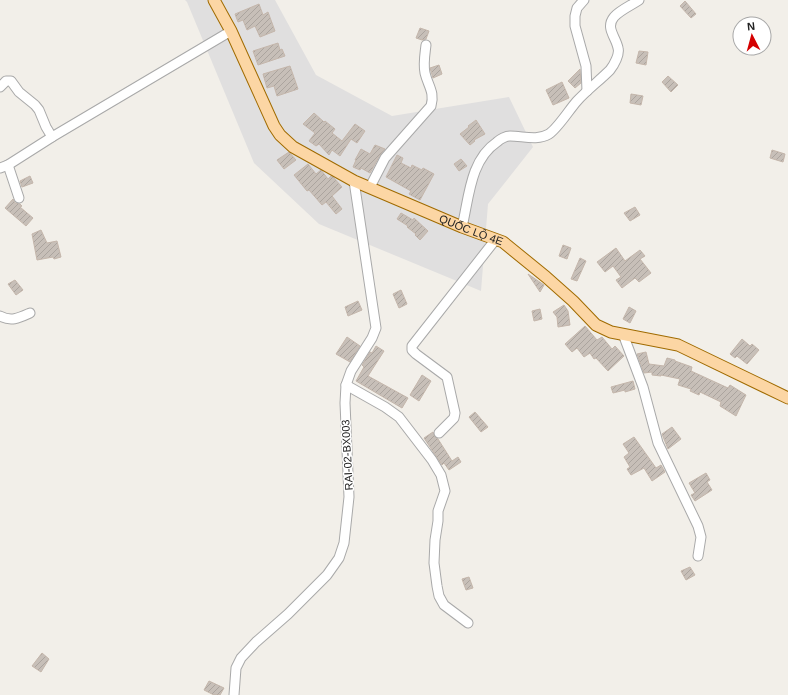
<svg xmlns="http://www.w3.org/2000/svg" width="788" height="695" font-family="Helvetica,sans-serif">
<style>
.residential{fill:#e0dfdf}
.building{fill:url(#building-hatch);stroke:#c4b6ab}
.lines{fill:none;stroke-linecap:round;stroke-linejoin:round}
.minor-casing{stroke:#a9a9a9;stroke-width:11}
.major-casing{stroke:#a06b00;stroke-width:13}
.minor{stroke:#fff;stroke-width:9}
.major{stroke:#fcd6a4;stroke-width:11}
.labels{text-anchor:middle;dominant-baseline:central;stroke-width:3;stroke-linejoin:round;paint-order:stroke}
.street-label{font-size:11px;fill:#222;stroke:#fff}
</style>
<defs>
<pattern id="building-hatch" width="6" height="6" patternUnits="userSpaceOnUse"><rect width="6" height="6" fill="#c7bfb8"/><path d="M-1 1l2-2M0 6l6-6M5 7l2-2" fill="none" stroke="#aba49e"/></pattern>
</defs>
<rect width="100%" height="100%" fill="#f2efe9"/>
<polygon class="residential" points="185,0 275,0 316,75 392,116 509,97 533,147 488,204 481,291 319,224 254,163 187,2"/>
<g class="building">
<polygon points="685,1 696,14 691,18 680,6"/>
<polygon points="259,4 263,15 268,12 275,31 260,37 255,26 247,30 243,20 238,22 235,14"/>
<polygon points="420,28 429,31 426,39 422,40 416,38"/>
<polygon points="278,43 280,50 282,49 285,56 258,65 253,51"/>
<polygon points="639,51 648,52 646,65 636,63"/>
<polygon points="439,65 442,74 433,78 430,68"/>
<polygon points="290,66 298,89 277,96 274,86 267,88 263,74"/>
<polygon points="580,69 581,83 575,88 568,81"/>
<polygon points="668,76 678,85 671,92 662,82"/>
<polygon points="562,82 569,98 553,105 546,90"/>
<polygon points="631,94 643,96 641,105 630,103"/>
<polygon points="314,113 324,122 325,121 335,129 332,133 342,141 355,124 365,131 357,143 351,139 340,156 332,150 329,155 319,144 316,146 309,141 315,133 303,124"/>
<polygon points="476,120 485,134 474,140 475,141 470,145 460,134 469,127 468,126"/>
<polygon points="375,145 385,149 380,155 370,173 361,168 360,170 353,167 356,160 355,160 361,149 370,154"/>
<polygon points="772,150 785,154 783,162 770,158"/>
<polygon points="289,152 296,160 284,169 277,160"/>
<polygon points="397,155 403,158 401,163 411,168 412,165 422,170 423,168 434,174 420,200 409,194 411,191 386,177"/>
<polygon points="461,159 467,166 459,171 454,164"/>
<polygon points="308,164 316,174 321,170 328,179 331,176 333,177 342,187 332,196 342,209 336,214 326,202 322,205 309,190 307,191 294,175"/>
<polygon points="30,176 33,183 22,187 20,181"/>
<polygon points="13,199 15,203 20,204 22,206 20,207 33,218 26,226 5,208"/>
<polygon points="635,207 640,215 630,221 624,213"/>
<polygon points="401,213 413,220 414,218 428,231 420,240 415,235 416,234 407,227 408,226 397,219"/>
<polygon points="41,230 47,243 57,241 61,257 54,259 53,257 37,260 32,234"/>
<polygon points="563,245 571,248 567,259 559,256"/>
<polygon points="616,248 625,261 640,250 645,256 640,259 651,273 639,282 635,278 622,288 616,280 621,277 613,266 605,272 597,262"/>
<polygon points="580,258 586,261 577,281 571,279"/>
<polygon points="528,274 544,285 540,292"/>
<polygon points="15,280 23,290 16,295 8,284"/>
<polygon points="401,290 407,304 399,308 393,294"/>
<polygon points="358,301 362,310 348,316 345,307"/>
<polygon points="564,305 568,311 570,325 558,327 557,317 553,312"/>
<polygon points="629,307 636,311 630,323 623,319"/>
<polygon points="540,309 542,319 534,321 532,311"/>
<polygon points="585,326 597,340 602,337 612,349 615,346 624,356 608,371 596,358 594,359 590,353 584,357 577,348 572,352 565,344"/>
<polygon points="347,337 360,346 350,362 336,354"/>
<polygon points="742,339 750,346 752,344 759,350 747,364 737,356 735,358 730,354"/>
<polygon points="376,346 384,351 368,376 408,398 402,408 356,381 364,367 362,365 370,352 372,353"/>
<polygon points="646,352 649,364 664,366 667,358 675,360 675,361 692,367 691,371 728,388 730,385 746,395 736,416 720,406 721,402 700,392 699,395 690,391 691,389 678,385 680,379 661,375 661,376 652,375 652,372 644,373 637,354"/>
<polygon points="422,375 431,381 419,401 410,395"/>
<polygon points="633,381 635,389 625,392 625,390 613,393 611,387"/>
<polygon points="475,412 488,427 481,432 469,417"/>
<polygon points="672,427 681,439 668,449 662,434"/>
<polygon points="433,432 435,437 438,439 452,461 458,457 461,462 449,470 444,463 442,465 424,438"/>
<polygon points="634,437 656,468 661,465 665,472 652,481 644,468 631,475 627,469 630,467 624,457 629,453 623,444"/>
<polygon points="706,473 710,480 707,482 712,490 695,501 691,495 695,493 689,483"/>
<polygon points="690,567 695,575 686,580 681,571"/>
<polygon points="469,577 473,588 466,590 462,579"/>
<polygon points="42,653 49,659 41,672 32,666"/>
<polygon points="209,681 224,688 220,695 214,695 204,690"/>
</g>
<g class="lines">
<g class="minor-casing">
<g id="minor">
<polyline points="584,0 577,8 575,16 575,26 586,66 587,91"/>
<polyline points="0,87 6,81 11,81 19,92 35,105 39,110 46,127 52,137"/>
<polyline points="8,165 19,198"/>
<polyline points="0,168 8,165 52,137 231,31"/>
<path d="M 370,187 L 385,158 L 431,106 C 435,92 428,86 425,73 C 423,64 425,54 426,45"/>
<path d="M 462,227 C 469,198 470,160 497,142 C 500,139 506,136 510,136 C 523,136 537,141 549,134 C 558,128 569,110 577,101 C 587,90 599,81 610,70 C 614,65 620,54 618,48 C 616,37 605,28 614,17 C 620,10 632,5 639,0"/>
<path d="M 0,316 C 11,322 19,318 30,313"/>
<polyline points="623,334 643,387 658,443 698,526 701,537 698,556"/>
<polyline points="346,385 385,407 399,417 432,460 441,475 445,491 438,511 438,521 435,540 434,563 437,586 439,596 444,605 468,623"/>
<polyline points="439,433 454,418 455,413 447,377 416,354 412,350 412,346 496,239"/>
<polyline points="234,695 236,668 241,658 256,642 288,614 327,575 339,558 344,543 349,497 345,403 346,385 351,371 372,338 376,328 354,181"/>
</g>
</g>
<g class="major-casing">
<g id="major">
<path id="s1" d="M 214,0 L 231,31 L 274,126 L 280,135 L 293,147 L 354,181 L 462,227 L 503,242 L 546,277 L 573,301 L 596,325 L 611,332 L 678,345 L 788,398"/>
</g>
</g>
<use href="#minor" class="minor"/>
<use href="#major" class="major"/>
</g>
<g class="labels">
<g class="street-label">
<text stroke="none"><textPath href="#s1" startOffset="365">QUỐC LỘ 4E</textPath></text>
<text transform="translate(347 455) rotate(-93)">RAI-02-BX003</text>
</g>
</g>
<g transform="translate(752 36) rotate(354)"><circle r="19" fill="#ffffff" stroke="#a7a7a7"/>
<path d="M0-3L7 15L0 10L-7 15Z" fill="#d40000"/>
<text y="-6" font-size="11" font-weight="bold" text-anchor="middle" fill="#222222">N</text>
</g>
</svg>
